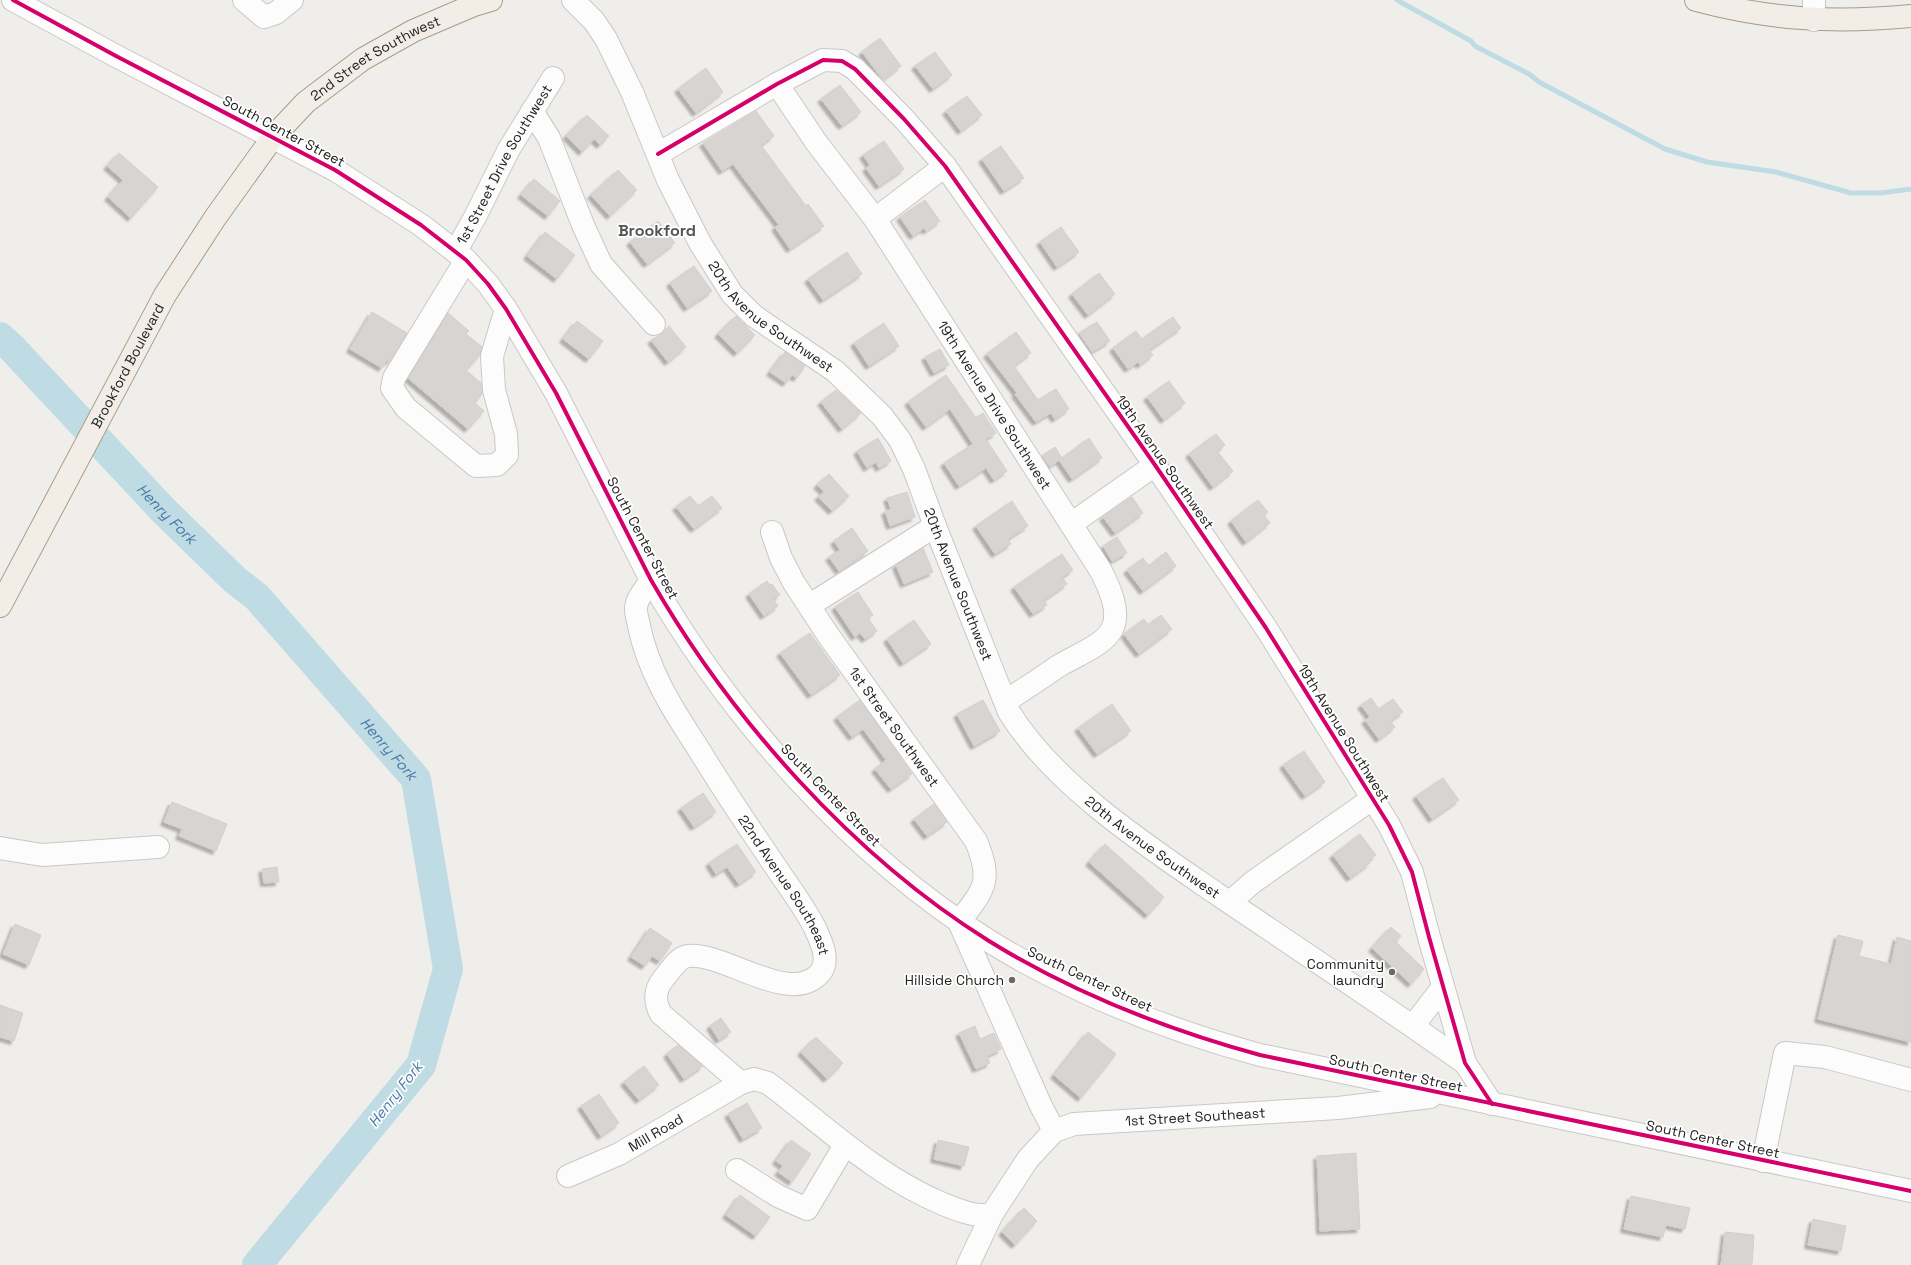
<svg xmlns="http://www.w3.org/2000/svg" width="1911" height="1265" font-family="'Space Grotesk',sans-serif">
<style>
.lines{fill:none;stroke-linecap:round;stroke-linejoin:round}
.stream{stroke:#bfdbe3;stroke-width:5}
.river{stroke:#bfdbe3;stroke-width:30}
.building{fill:#d7d4d2;stroke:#d3d0cc;filter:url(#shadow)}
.minor-casing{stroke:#c9c8c7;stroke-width:24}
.major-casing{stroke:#a79c86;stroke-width:24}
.minor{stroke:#fdfcfc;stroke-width:22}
.major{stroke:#f3ede7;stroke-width:22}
.cycleway-casing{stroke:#fff;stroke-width:6}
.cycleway{stroke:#d6006c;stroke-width:4}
.poi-dot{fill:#6a6968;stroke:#fff;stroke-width:1.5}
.labels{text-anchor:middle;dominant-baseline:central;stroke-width:3.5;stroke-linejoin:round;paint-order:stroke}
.street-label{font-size:14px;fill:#222;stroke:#fff}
.poi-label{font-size:14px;fill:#222;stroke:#fff;text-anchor:end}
.water-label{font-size:15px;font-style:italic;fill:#4a7aab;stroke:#fff}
.quarter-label{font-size:16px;font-weight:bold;fill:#555;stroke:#fff}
</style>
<defs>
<filter id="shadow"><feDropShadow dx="-3.5" dy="3.5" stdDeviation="1" flood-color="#0004"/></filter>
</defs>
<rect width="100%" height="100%" fill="#f0eeeb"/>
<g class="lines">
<polyline class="stream" points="1397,0 1471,41 1475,46 1529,74 1539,82 1665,149 1707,162 1776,172 1851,193 1881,193 1911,189"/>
<path class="river" id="s1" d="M 0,337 L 11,347 L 163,510 L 235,580 L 257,597 L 416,779 L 448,969 L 421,1065 L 257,1265"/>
</g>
<g class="building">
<polygon points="880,38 901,66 883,80 862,52"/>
<polygon points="935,52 952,75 933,89 915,66"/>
<polygon points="706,68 723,92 696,113 678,89"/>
<polygon points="840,85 861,112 842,126 821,99"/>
<polygon points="967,96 982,115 961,131 946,111"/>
<polygon points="756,111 774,136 761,145 806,206 808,204 824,226 790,249 775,227 779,225 733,164 722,171 703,143"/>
<polygon points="587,115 609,136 600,145 594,139 582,152 566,136"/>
<polygon points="884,141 904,169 879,186 866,168 870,165 863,155"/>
<polygon points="1001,146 1024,178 1004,191 982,159"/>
<polygon points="119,153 158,187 131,218 108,197 123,180 107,166"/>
<polygon points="618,170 637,190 610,216 591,195"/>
<polygon points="534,179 560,201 548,216 521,195"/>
<polygon points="925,200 940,221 926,231 924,228 913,236 900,217"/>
<polygon points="658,221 675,243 647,264 630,242"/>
<polygon points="1061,227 1079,252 1057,267 1040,242"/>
<polygon points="545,232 575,255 557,279 527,256"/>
<polygon points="847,252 862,274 823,300 808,279"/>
<polygon points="694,266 712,291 687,308 670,283"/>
<polygon points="1099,273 1115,294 1088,315 1072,294"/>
<polygon points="372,312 407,333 389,362 387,360 382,368 350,349"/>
<polygon points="448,313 469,331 466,334 482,347 480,355 466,370 481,383 482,394 475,403 484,411 468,429 408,378"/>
<polygon points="736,316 755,335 737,353 718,334"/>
<polygon points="1173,317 1181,328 1149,350 1153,355 1140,365 1138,362 1128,369 1113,348 1136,331 1142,339"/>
<polygon points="577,321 603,341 589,359 563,339"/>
<polygon points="1097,322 1110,341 1092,352 1079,333"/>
<polygon points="884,323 899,346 869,366 854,343"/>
<polygon points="669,326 686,347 668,362 651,340 662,334"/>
<polygon points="1016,332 1031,353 1014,366 1038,400 1056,389 1069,409 1055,419 1051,413 1036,422 1015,394 1017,393 987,354"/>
<polygon points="940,349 949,365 934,373 925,357"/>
<polygon points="785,352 805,366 797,378 792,375 786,383 770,372"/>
<polygon points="946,375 976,418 983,413 996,433 986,439 1007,471 994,480 986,468 959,486 944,463 973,444 950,409 926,427 908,402"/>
<polygon points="1169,381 1185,403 1164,420 1147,397"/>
<polygon points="836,390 861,413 842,429 821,402"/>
<polygon points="1216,434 1225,445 1217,451 1233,471 1213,487 1189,454"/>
<polygon points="878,438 891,461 879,468 876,462 867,468 857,451"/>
<polygon points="1089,438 1102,458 1072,479 1059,460 1050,467 1042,456 1055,447 1062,458"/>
<polygon points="829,474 849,496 832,511 818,497 824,492 817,485"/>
<polygon points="907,492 915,517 890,526 885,511 891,509 887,498"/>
<polygon points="690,496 699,506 712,496 722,508 694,529 676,507"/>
<polygon points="1132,497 1143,513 1115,533 1103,517"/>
<polygon points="1258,500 1268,512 1264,515 1270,523 1246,542 1231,521"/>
<polygon points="1012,501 1028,526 1008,539 1011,544 995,554 976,526"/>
<polygon points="852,528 868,551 839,571 829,557 840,550 834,541"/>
<polygon points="1117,537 1127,553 1112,561 1103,546"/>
<polygon points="923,548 933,572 904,584 896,565"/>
<polygon points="1166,552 1176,566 1143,591 1127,570 1143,558 1149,566"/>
<polygon points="1062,554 1073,570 1062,577 1067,584 1044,600 1047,605 1033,614 1014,587"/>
<polygon points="767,581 770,585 772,584 780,595 773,599 778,606 764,616 749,594"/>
<polygon points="858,592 873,615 868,618 877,631 865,639 860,633 855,637 835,607"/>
<polygon points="1161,615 1172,629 1139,654 1124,634 1144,619 1148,625"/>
<polygon points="914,620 931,644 903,663 887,639"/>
<polygon points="810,633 840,675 811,695 780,653"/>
<polygon points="1371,698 1379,709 1393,699 1403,712 1390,721 1395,727 1379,739 1365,720 1370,717 1361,705"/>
<polygon points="860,700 912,774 891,789 875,769 886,760 863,729 852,737 837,717"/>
<polygon points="983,700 1000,731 974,746 957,714"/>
<polygon points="1112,704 1131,731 1097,754 1078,728"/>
<polygon points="1304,751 1325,782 1305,796 1283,765"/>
<polygon points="1443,778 1459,800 1432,819 1416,796"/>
<polygon points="703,793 716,812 694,827 681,808"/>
<polygon points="172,802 227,824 216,851 179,836 182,829 164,822"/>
<polygon points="934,804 947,822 927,836 914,819"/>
<polygon points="1360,834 1376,855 1368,861 1370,863 1350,878 1333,855"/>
<polygon points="737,844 756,872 739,884 727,867 716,874 709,863"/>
<polygon points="1105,844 1164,897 1148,915 1089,862"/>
<polygon points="277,867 279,882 264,883 262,869"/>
<polygon points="15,924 41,935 29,965 3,954"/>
<polygon points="1391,927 1401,936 1396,942 1424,969 1411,984 1372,948"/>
<polygon points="650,928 672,943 660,961 652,956 645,966 631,957"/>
<polygon points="1838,935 1863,941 1859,956 1891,964 1897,937 1911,941 1911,1042 1818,1019"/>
<polygon points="0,1005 23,1013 14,1041 0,1037"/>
<polygon points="721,1018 731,1032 719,1040 710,1026"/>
<polygon points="975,1026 980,1039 994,1033 1001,1049 987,1056 990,1063 976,1069 959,1033"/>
<polygon points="1088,1032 1116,1054 1081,1098 1054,1075"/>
<polygon points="816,1037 843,1063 827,1079 801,1052"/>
<polygon points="678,1045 703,1066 684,1079 667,1054"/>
<polygon points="644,1066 659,1085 639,1100 624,1082"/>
<polygon points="599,1094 619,1123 601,1136 581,1106"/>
<polygon points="747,1103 762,1128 743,1139 728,1114"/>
<polygon points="791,1140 811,1154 792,1182 778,1172 783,1166 776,1161"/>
<polygon points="938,1140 969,1147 964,1166 934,1159"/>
<polygon points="1356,1153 1360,1229 1320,1231 1317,1156"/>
<polygon points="740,1195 770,1217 756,1236 726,1215"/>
<polygon points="1631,1196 1690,1208 1685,1229 1666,1225 1663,1237 1624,1229"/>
<polygon points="1024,1208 1037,1221 1015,1245 1002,1232"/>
<polygon points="1813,1219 1846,1226 1841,1251 1808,1245"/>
<polygon points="1725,1232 1754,1235 1752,1265 1721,1265"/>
</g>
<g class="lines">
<g class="minor-casing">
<g id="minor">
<path d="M 13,0 L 116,56 L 335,170 L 421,225 L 466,260 L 488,284 L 506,309 L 556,393 L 651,580 C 731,719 853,856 989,941 C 1073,993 1165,1029 1260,1055 L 1911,1191"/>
<polyline points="244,0 264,17 276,13 292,0"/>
<path id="s2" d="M 573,0 L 594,21 L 606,39 L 632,92 L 668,180 L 700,243 L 732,294 L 754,316 L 835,371 L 882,416 L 900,440 L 914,469 L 935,526 L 1009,712 C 1054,785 1147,846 1217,894 C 1300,950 1383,1005 1465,1063"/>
<polyline points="1814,0 1814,20"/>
<path id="s3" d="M 777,84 L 816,142 L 875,219 L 1101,571 C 1109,587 1121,612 1112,629 C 1104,646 1072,657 1057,667 C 1040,679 1023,690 1006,701"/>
<polyline points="532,111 549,138 583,225 601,264 654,324"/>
<polyline points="658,154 777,84 823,60 842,61 855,69 904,119 945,166 1155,465 1266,628 1389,825 1412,872 1429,937 1465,1063 1492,1104"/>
<polyline points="875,219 945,166"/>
<path id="s4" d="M 456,251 L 475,217 L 509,149 L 553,78"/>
<polyline points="466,260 394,378 392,388 406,408 476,466 497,465 507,455 506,434 494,390 492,356 506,309"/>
<polyline points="1071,524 1155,465"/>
<path id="s5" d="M 772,532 L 781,558 L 794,583 L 828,635 L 976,841 C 993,882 984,889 959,922 L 1041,1106 L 1054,1131"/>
<path id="s6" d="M 651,580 C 647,588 639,595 637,603 C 634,610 638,619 639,626 C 648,670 671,707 696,745 C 718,781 741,816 765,851 C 781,876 800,900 814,926 C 820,939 831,960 820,973 C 790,1007 725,952 688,956 C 678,957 670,971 664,978 C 654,990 654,1001 661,1014 L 741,1083 L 754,1079 L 768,1083 C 825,1126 876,1176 943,1204 C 958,1210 976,1218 992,1214"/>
<polyline points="810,605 935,526"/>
<polyline points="0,848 42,855 158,847"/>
<polyline points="1230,902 1253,882 1372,799"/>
<polyline points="1413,1026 1443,987"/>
<polyline points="1763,1161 1785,1053 1825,1057 1911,1080"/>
<polyline points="737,1170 778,1196 807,1209 845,1145"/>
<path id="s7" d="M 568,1176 L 619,1154 L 741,1083"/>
<path id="s8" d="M 968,1265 L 992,1214 L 1028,1159 L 1054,1131 L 1074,1124 L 1338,1108 L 1430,1097"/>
</g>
</g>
<g class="major-casing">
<g id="major">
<path d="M 1696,0 C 1770,20 1835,23 1911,16"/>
<path id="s9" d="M 0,606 L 165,295 L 215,218 L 273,137 L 306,102 L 363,59 L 413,31 L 474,5 L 491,0"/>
</g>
</g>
<use href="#minor" class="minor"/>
<use href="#major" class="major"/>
<g class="cycleway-casing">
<g id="cycleway">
<path d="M 13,0 L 116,56 L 335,170 L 421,225 L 466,260 L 488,284 L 506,309 L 556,393 L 651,580 C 731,719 853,856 989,941 C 1073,993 1165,1029 1260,1055 L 1911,1191"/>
<polyline points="658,154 777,84 823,60 842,61 855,69 904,119 945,166 1155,465 1266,628 1389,825 1412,872 1429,937 1465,1063 1492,1104"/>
</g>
</g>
<use href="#cycleway" class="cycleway"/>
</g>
<g class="poi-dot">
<circle cx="1392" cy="972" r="4"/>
<circle cx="1012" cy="980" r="4"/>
</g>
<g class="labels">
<g class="street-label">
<text stroke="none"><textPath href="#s9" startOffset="674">2nd Street Southwest</textPath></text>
<text transform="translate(284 131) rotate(28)">South Center Street</text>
<text stroke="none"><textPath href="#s4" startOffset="99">1st Street Drive Southwest</textPath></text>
<text stroke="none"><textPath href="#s2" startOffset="380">20th Avenue Southwest</textPath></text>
<text stroke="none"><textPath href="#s9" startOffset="272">Brookford Boulevard</textPath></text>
<text stroke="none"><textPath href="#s3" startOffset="388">19th Avenue Drive Southwest</textPath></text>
<text transform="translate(1165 462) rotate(55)">19th Avenue Southwest</text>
<text transform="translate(643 538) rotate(62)">South Center Street</text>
<text stroke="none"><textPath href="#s2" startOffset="716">20th Avenue Southwest</textPath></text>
<text stroke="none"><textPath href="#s5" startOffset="231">1st Street Southwest</textPath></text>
<text transform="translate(1344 733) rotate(58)">19th Avenue Southwest</text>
<text transform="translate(831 795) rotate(46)">South Center Street</text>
<text stroke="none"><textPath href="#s2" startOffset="1052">20th Avenue Southwest</textPath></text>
<text stroke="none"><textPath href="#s6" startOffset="349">22nd Avenue Southeast</textPath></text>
<text transform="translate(1090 979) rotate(25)">South Center Street</text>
<text transform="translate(1396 1073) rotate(12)">South Center Street</text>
<text stroke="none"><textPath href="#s8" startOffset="303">1st Street Southeast</textPath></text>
<text stroke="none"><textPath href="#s7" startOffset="98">Mill Road</textPath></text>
<text transform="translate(1713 1139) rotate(12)">South Center Street</text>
</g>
<g class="poi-label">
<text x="1384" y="964">Community<tspan x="1384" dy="16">laundry</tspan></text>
<text x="1004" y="980">Hillside Church</text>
</g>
<g class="water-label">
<text stroke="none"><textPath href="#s1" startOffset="243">Henry Fork</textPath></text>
<text stroke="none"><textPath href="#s1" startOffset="567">Henry Fork</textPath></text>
<text transform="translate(395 1094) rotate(-52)">Henry Fork</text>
</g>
<g class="quarter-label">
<text x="657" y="230">Brookford</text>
</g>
</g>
</svg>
